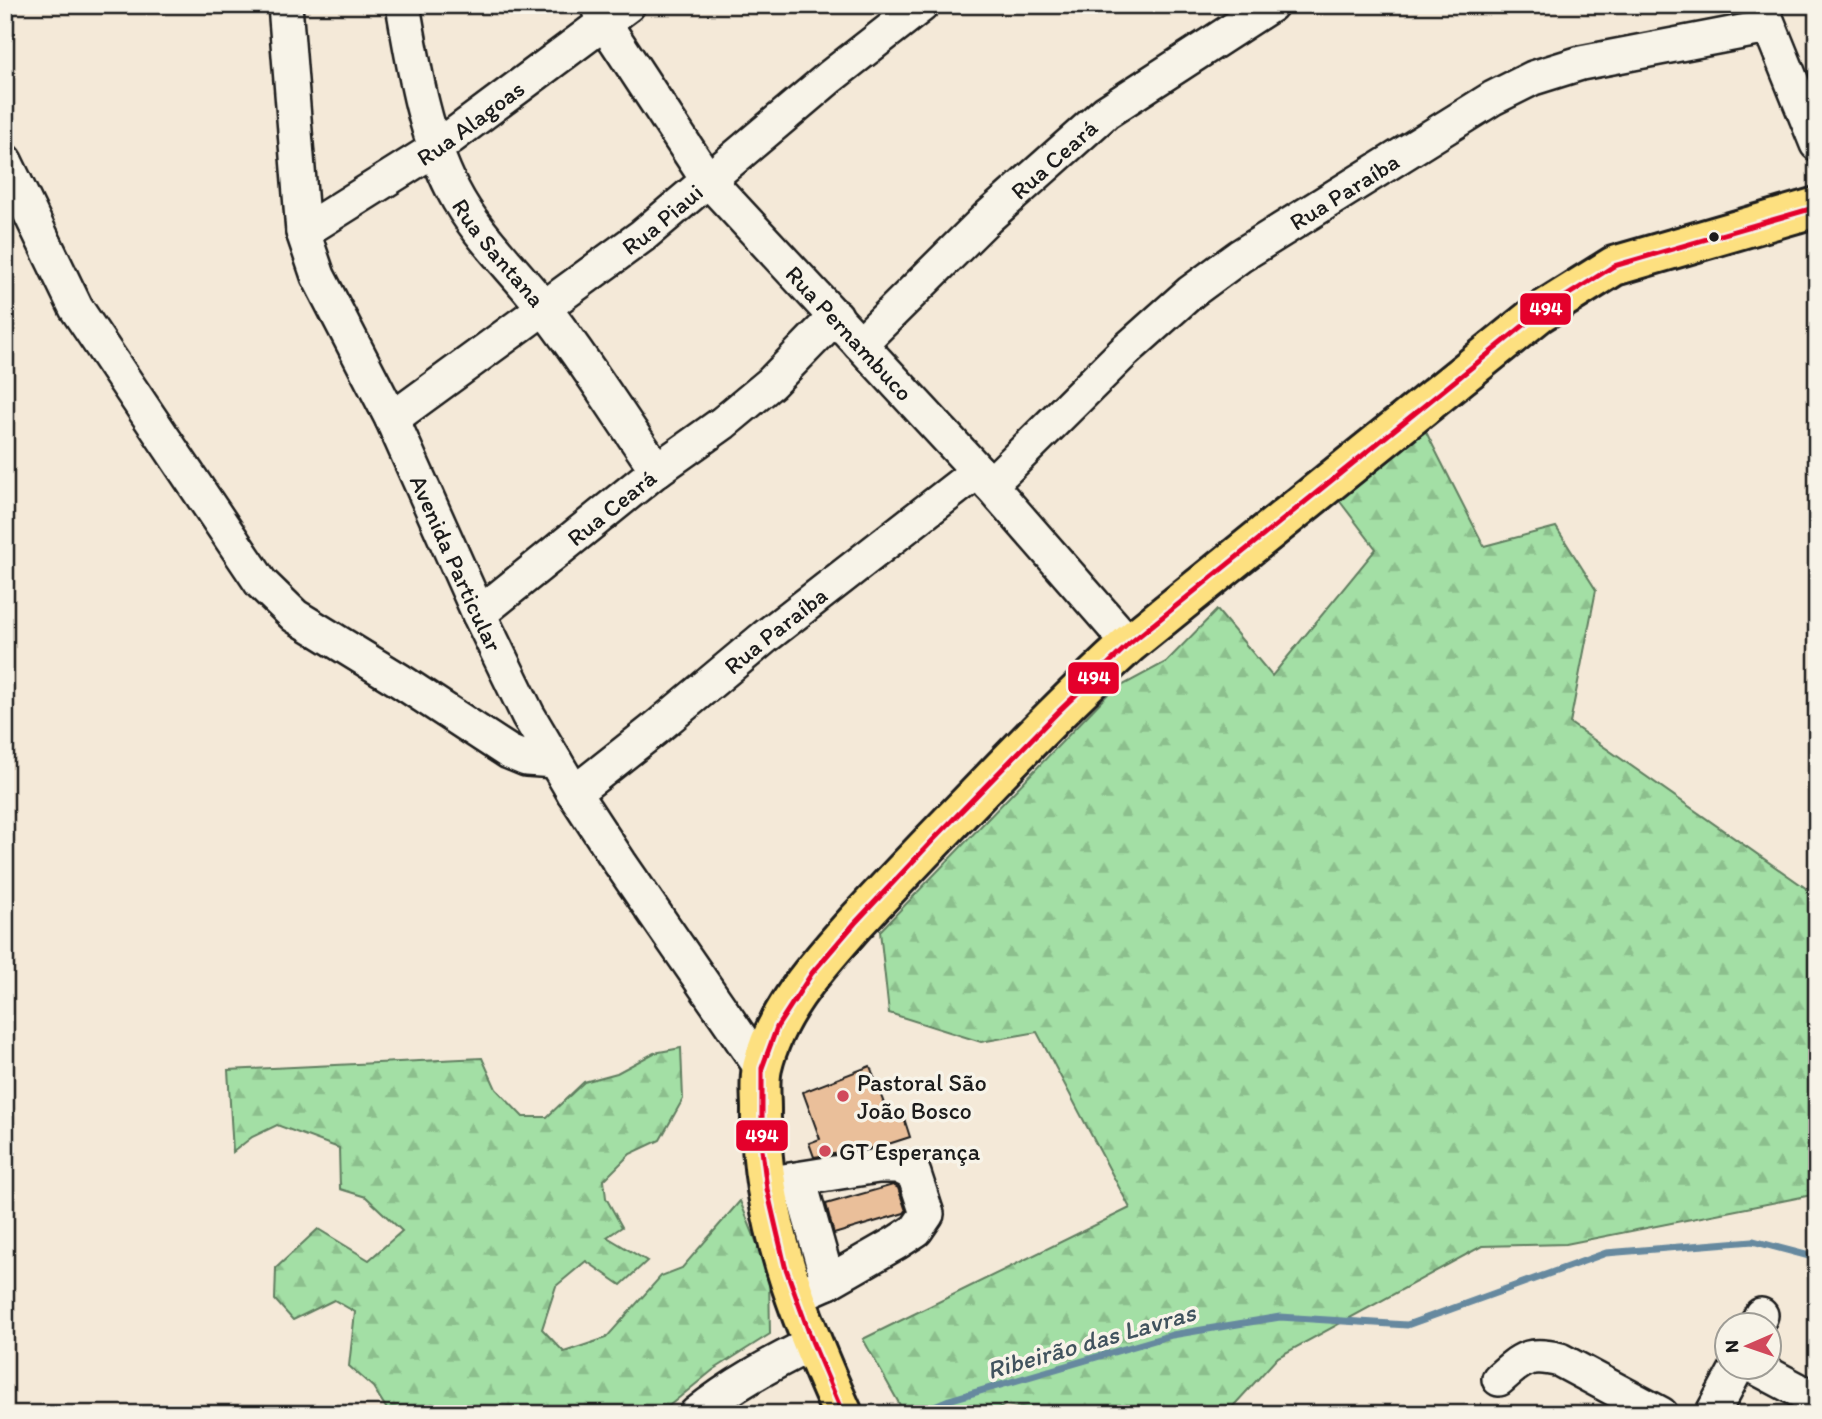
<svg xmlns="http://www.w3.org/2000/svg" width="1822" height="1419" font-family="Itim,sans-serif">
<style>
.forest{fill:url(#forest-firs);stroke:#607e60;stroke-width:2}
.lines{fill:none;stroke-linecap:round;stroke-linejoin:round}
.stream{stroke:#66899f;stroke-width:7}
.building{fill:#eabf9a;stroke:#1c1c1c;stroke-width:2}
.minor-casing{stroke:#1c1c1c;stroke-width:38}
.major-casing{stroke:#1c1c1c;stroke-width:44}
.minor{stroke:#f7f3e8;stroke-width:33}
.major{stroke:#fde080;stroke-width:38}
.bus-1-casing{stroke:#f7f3e8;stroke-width:10}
.bus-1{stroke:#e4002b;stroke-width:5}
.bus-dot{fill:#1c1c1c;stroke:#f7f3e8;stroke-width:2.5}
.poi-dot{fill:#d1495b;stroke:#f7f3e8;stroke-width:2.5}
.labels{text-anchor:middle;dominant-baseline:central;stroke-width:7;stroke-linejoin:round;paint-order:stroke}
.street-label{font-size:24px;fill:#1c1c1c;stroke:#f7f3e8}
.poi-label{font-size:24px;fill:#1c1c1c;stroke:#f7f3e8;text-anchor:start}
.water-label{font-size:26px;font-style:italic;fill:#41535e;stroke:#f7f3e8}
.line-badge{stroke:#f7f3e8;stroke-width:2.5}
.badge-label{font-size:19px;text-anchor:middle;font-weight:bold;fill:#fff}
</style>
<defs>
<pattern id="forest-firs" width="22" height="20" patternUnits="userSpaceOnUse" patternTransform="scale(1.75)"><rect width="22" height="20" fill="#a3dfa5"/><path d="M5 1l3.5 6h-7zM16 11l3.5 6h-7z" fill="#8cbf8d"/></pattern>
</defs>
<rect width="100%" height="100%" fill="#f4e9d8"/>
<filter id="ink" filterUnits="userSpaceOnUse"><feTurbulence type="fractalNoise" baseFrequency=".0143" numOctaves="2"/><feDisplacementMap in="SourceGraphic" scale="14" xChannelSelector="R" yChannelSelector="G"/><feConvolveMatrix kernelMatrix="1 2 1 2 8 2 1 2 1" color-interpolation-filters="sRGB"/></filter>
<g filter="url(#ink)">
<g class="forest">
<polygon points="1423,426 1484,546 1556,527 1596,590 1570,723 1817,896 1817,1194 1566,1244 1482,1246 1278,1357 1226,1414 1068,1414 1005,1405 988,1414 905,1414 863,1339 1130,1208 1037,1032 981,1042 889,1013 880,931 1110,692 1166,662 1217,610 1272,676 1376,549 1338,499"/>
<polygon points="681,1048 683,1099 660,1140 630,1154 604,1180 606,1198 622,1227 607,1237 647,1261 621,1285 586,1261 556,1286 542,1329 564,1352 606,1338 661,1276 682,1268 740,1201 769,1274 770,1334 713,1370 659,1414 390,1414 373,1387 349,1366 355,1312 334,1300 293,1320 275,1300 276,1268 318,1229 369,1260 402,1231 366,1197 340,1189 339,1148 277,1125 252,1137 233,1152 228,1070 482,1058 496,1089 523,1117 547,1117 584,1082 617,1073 654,1053"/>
</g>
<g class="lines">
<polyline class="stream" points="915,1414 949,1400 1172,1335 1280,1317 1407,1325 1606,1253 1753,1241 1817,1258"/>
</g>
<g class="building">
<polygon points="870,1066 889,1117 902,1112 910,1137 879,1147 814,1157 809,1143 820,1139 803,1092"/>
<polygon points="893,1185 898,1188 906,1211 904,1213 834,1234 826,1204"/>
</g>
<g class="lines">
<g class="minor-casing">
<g id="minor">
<path id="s1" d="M 285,5 L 303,232 L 318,276 L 392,419 L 479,614 L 528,715 L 574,793 L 620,863 L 762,1069"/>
<path id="s2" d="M 403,5 C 414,68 424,133 453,190 C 476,235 514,269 544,308 C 584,359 620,417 657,470"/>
<path id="s3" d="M 597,5 L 605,24 L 707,179 L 978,471 L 1129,644"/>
<polyline points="1762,8 1817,144"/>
<polyline points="5,161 76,308 261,583 295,616 399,680 509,752 526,759 555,761"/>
<path id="s4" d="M 303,232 L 435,149 L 628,5"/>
<path id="s5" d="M 860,344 L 987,218 L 1106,112 L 1271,5"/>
<path id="s6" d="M 392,419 L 642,236 L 830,77 L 922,5"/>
<path id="s7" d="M 990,485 L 1124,352 L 1191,292 L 1240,256 L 1493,98 L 1533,78 L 1581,63 L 1768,27"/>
<path id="s8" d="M 479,614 L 657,470 L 723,423 L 771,383 L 836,316"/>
<path id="s9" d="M 574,793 L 655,729 L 765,637 L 978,471"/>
<polyline points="799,1179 828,1282"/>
<polyline points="765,1184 878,1166 898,1166 914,1174 927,1214 916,1230 896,1243 828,1282 794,1297"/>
<polyline points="1757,1324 1761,1315"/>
<polyline points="1753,1366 1817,1400"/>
<path d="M 1499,1379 C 1522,1358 1530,1352 1560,1360 L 1661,1414"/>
<path d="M 696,1414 C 732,1385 771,1364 811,1344"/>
<polyline points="1712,1414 1738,1366"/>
</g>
</g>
<g class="major-casing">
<path id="major" d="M 843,1414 C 800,1319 759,1216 761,1110 C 761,1097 759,1081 762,1068 C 775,1011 817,966 855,923 C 885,891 915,859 946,827 C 1006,765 1065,702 1129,644 L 1539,313 L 1614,266 L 1817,207"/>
</g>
<use href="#minor" class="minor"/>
<use href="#major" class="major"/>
<g class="bus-1-casing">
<polyline id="bus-1" points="843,1414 812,1341 785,1266 767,1189 762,1150 762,1068 777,1027 812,973 855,923 934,839 1059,711 1129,644 1539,313 1614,266 1817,207"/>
</g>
<use href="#bus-1" class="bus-1"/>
</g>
</g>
<circle class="bus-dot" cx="1714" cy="237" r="6"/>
<g class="poi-dot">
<circle cx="843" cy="1096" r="7"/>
<circle cx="825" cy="1151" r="7"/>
</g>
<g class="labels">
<g class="street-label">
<text stroke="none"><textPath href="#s4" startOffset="200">Rua Alagoas</textPath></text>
<text stroke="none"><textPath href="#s5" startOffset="268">Rua Ceará</textPath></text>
<text stroke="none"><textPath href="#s7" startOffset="462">Rua Paraíba</textPath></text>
<text stroke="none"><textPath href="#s6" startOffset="336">Rua Piaui</textPath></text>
<text stroke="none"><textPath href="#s2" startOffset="270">Rua Santana</textPath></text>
<text stroke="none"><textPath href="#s3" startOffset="416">Rua Pernambuco</textPath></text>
<text stroke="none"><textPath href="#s8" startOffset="170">Rua Ceará</textPath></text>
<text stroke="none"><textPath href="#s1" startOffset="593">Avenida Particular</textPath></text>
<text stroke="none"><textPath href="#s9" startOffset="259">Rua Paraíba</textPath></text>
</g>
<g class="poi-label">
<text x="857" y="1082">Pastoral São<tspan x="857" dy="28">João Bosco</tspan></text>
<text x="839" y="1151">GT Esperança</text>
</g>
<g class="water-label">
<text transform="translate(1091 1341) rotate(-16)">Ribeirão das Lavras</text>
</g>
</g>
<g class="line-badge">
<rect x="1519" y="292" width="53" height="34" rx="7" fill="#e4002b"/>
<rect x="1067" y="661" width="53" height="34" rx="7" fill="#e4002b"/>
<rect x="735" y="1119" width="54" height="33" rx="7" fill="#e4002b"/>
</g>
<g class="badge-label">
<text x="1546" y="315">494</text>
<text x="1094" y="684">494</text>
<text x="762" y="1142">494</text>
</g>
<rect width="1822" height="1419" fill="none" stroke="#f7f3e8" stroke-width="28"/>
<rect x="14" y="14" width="1794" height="1391" fill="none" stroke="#1c1c1c" stroke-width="2.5" filter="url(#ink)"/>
<g transform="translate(1748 1346) rotate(268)"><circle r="33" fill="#f7f3e8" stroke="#9f9d96" stroke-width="2"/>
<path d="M0-5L12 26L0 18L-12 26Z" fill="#d1495b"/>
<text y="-10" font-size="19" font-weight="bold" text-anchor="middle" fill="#1c1c1c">N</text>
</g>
</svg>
